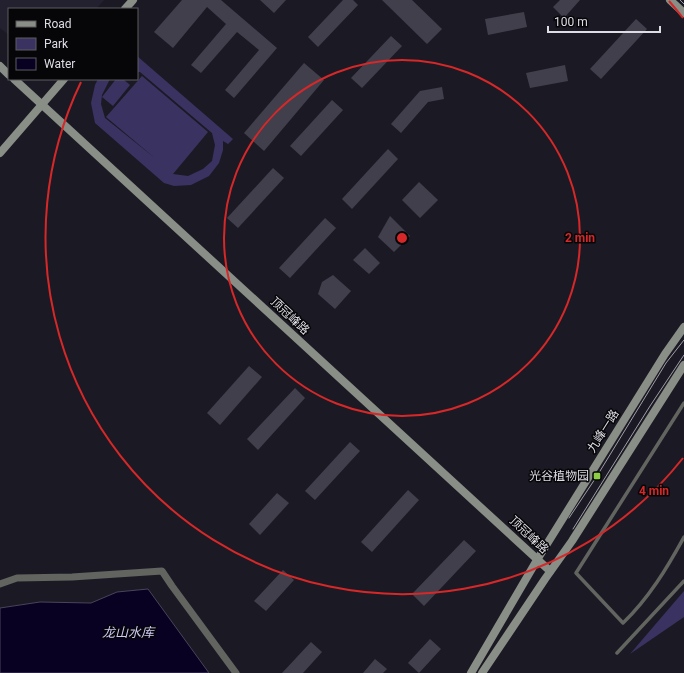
<svg xmlns="http://www.w3.org/2000/svg" width="684" height="673" font-family="Roboto,'Noto Sans SC',sans-serif">
<style>
.built{fill:#232130}
.green{fill:#3a3261}
.water{fill:#090122;stroke:#49435c}
.building{fill:#403f4b}
.lines{fill:none;stroke-linecap:round;stroke-linejoin:round}
.lane{stroke:#61645f;stroke-width:3.5}
.street{stroke:#61645f;stroke-width:7}
.secondary{stroke:#898e86;stroke-width:8}
.tram{stroke:#a09fa7;stroke-width:1}
.ring{fill:none;stroke:#d62828;stroke-width:2}
.poi-dot{fill:#8cce46;stroke:#060609;stroke-width:1.5}
.labels{text-anchor:middle;dominant-baseline:central;stroke-width:3;stroke-linejoin:round;paint-order:stroke}
.street-label{font-size:12px;fill:#dddde4;stroke:#060609}
.poi-label{font-size:12px;fill:#dddde4;stroke:#060609;text-anchor:end}
.water-label{font-size:13px;font-style:italic;fill:#cecaf5;stroke:#060609}
.centre{fill:#d62828;stroke:#060609;stroke-width:2}
.ring-label{font-size:12px;text-anchor:middle;font-weight:bold;fill:#d62828;stroke:#060609;stroke-width:3;stroke-linejoin:round;paint-order:stroke}
</style>
<rect width="100%" height="100%" fill="#1b1a24"/>
<polygon class="built" points="0,0 104,0 96,9 9,9 9,35 0,28"/>
<g class="green">
<polygon points="137,56 233,139 228,144 223,141 223,150 219,163 209,176 191,185 174,186 164,183 95,123 91,103 95,85 98,79 110,79 102,95 101,104 105,118 156,159 106,117 142,76 208,132 173,174 188,176 203,169 212,161 215,145 212,133 140,72 137,72"/>
<polygon points="116,79 123,79 130,85 113,106 102,97"/>
<polygon points="684,591 684,617 630,654"/>
</g>
<polygon class="water" points="148,589 209,673 0,673 0,608 40,602 91,603 117,592"/>
<g class="building">
<polygon points="182,0 221,0 277,48 234,98 225,90 259,50 237,32 201,73 191,65 226,24 207,7 173,48 154,32"/>
<polygon points="260,0 286,0 274,13"/>
<polygon points="343,0 353,0 358,5 318,47 308,37"/>
<polygon points="382,0 412,0 442,29 427,44"/>
<polygon points="560,0 580,0 564,18 553,7"/>
<polygon points="524,12 527,27 488,35 485,19"/>
<polygon points="636,19 647,29 601,79 590,69"/>
<polygon points="391,36 402,46 362,88 351,78"/>
<polygon points="304,63 324,80 264,151 244,133"/>
<polygon points="565,65 568,81 530,88 526,73"/>
<polygon points="442,87 444,99 428,102 401,133 391,124 420,91"/>
<polygon points="332,100 343,110 301,156 290,146"/>
<polygon points="388,149 398,159 352,209 342,199"/>
<polygon points="273,168 284,178 238,228 227,218"/>
<polygon points="419,182 438,200 420,218 402,200"/>
<polygon points="390,216 410,236 394,252 378,237"/>
<polygon points="325,218 336,228 290,278 279,268"/>
<polygon points="365,248 380,263 369,274 353,260"/>
<polygon points="333,275 351,291 335,309 318,294 322,282"/>
<polygon points="249,366 262,377 220,425 207,413"/>
<polygon points="295,388 305,398 258,450 247,439"/>
<polygon points="350,442 360,451 315,500 305,491"/>
<polygon points="408,490 419,500 372,552 361,542"/>
<polygon points="277,493 289,503 260,535 249,524"/>
<polygon points="464,540 476,551 424,606 412,594"/>
<polygon points="283,570 294,580 266,611 254,601"/>
<polygon points="430,639 441,649 419,673 408,663"/>
<polygon points="311,642 322,652 303,673 282,673"/>
<polygon points="375,659 387,669 383,673 363,673"/>
</g>
<g class="lines">
<g class="lane">
<path d="M 684,403 L 576,573 L 623,623 C 649,598 667,568 684,537"/>
<polyline points="617,653 684,581"/>
</g>
<polyline class="street" points="0,584 17,578 72,577 162,571 172,586 236,673"/>
<g class="secondary">
<polyline points="670,0 684,13"/>
<polyline points="125,9 133,0"/>
<polyline points="0,66 9,75"/>
<polyline points="14,79 550,571"/>
<polyline points="0,153 64,79"/>
<polyline points="471,673 537,560 665,354 684,327"/>
<polyline points="482,673 545,579 572,541 684,365"/>
</g>
<g class="tram">
<polyline points="680,0 684,4"/>
<polyline points="569,518 597,476 666,363 684,340"/>
<polyline points="573,529 650,406 684,355"/>
</g>
</g>
<g class="ring">
<circle cx="402" cy="238" r="178"/>
<path d="M683 458A357 357 0 0 1 81 82M669 1A357 357 0 0 1 683 18"/>
</g>
<rect class="poi-dot" x="593" y="472" width="8" height="8" rx="2"/>
<g class="labels">
<g class="street-label">
<text transform="translate(290 316) rotate(43)">顶冠峰路</text>
<text transform="translate(603 431) rotate(-58)">九峰一路</text>
<text transform="translate(529 535) rotate(43)">顶冠峰路</text>
</g>
<g class="poi-label">
<text x="589" y="476">光谷植物园</text>
</g>
<g class="water-label">
<text x="128" y="632">龙山水库</text>
</g>
</g>
<circle cx="402" cy="238" r="6" class="centre"/>
<g class="ring-label">
<text x="580" y="242">2 min</text>
<text x="654" y="495">4 min</text>
</g>
<rect x="8" y="8" width="130" height="72" fill="#060609" stroke="#5c5c61"/>
<rect x="16" y="21" width="20" height="6" fill="#898e86" stroke="#5c5c61"/>
<text x="44" y="28" font-size="12" fill="#dddde4">Road</text>
<rect x="16" y="38" width="20" height="12" fill="#3a3261" stroke="#5c5c61"/>
<text x="44" y="48" font-size="12" fill="#dddde4">Park</text>
<rect x="16" y="58" width="20" height="12" fill="#090122" stroke="#5c5c61"/>
<text x="44" y="68" font-size="12" fill="#dddde4">Water</text>
<path d="M548 26v6h112v-6" fill="none" stroke="#dddde4" stroke-width="2"/>
<text x="554" y="26" font-size="12" fill="#dddde4" stroke="#060609" stroke-width="3" paint-order="stroke">100 m</text>
</svg>
